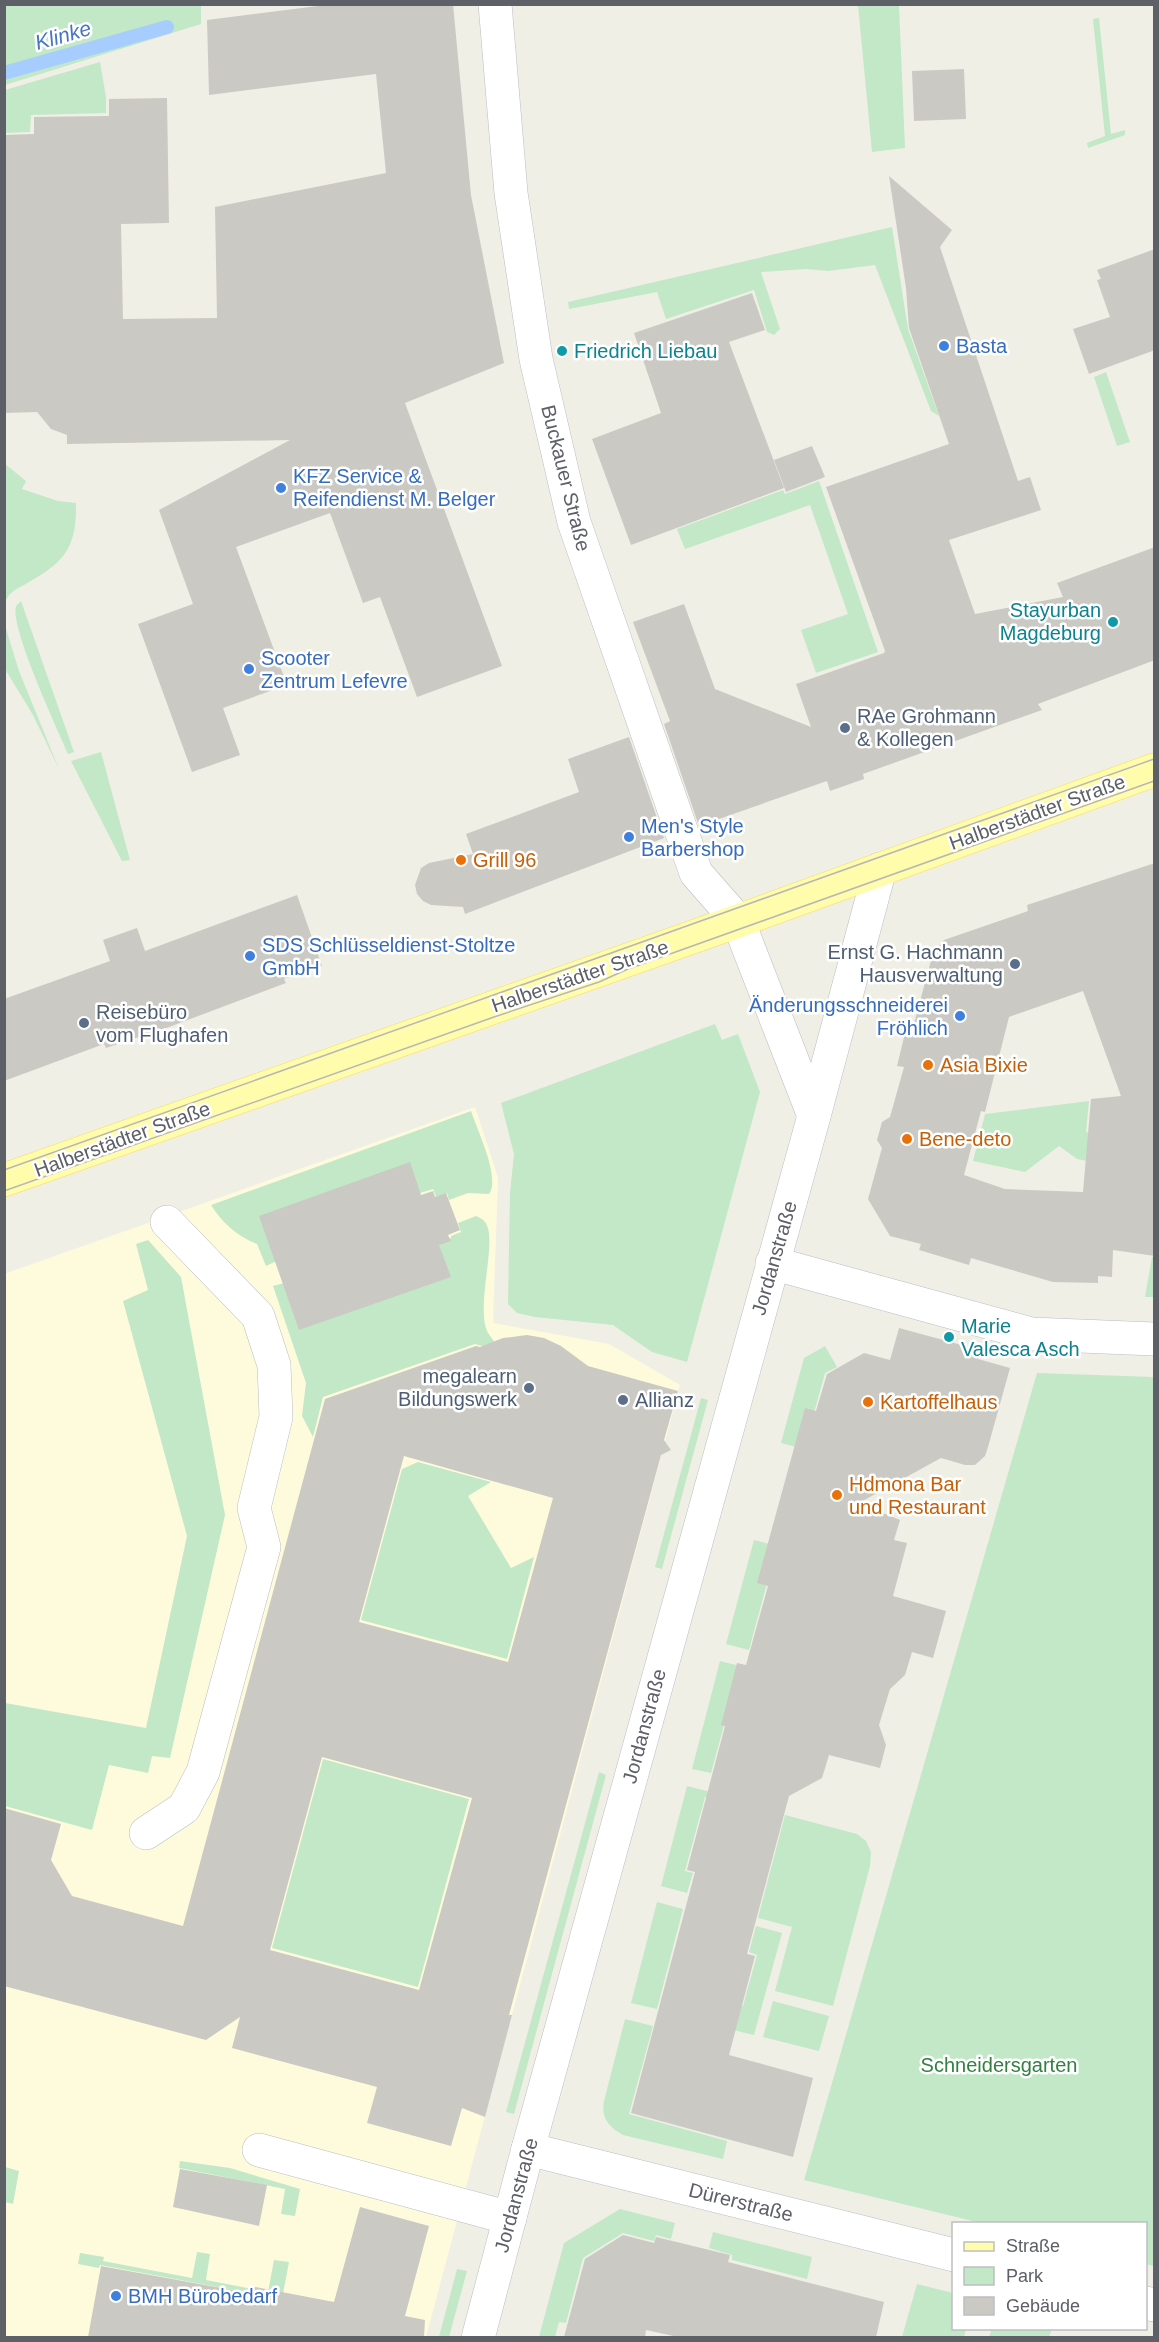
<svg xmlns="http://www.w3.org/2000/svg" width="1159" height="2342" font-family="Arial,sans-serif">
<style>
.commercial{fill:#fefbdd}
.green{fill:#c2e8c7}
.lines{fill:none;stroke-linecap:round;stroke-linejoin:round}
.stream{stroke:#a7cdff;stroke-width:14}
.building{fill:#cbc9c3;fill-rule:evenodd}
.minor-casing{stroke:#babdc2;stroke-width:34}
.major-casing{stroke:#f4dd5b;stroke-width:34}
.minor{stroke:#fff;stroke-width:33}
.major{stroke:#fffcac;stroke-width:33}
.tram{stroke:#b7b7b8;stroke-width:1.5}
.shop-dot{fill:#3f7fe0;stroke:#fff;stroke-width:2}
.culture-dot{fill:#0f9aa8;stroke:#fff;stroke-width:2}
.service-dot{fill:#5c6f8a;stroke:#fff;stroke-width:2}
.food-dot{fill:#e8710a;stroke:#fff;stroke-width:2}
.labels{text-anchor:middle;dominant-baseline:central;stroke-width:5;stroke-linejoin:round;paint-order:stroke}
.shop-label{font-size:20px;fill:#366cbe;stroke:#fff;text-anchor:start}
.culture-label{font-size:20px;fill:#0d838f;stroke:#fff;text-anchor:start}
.street-label{font-size:20px;fill:#5d6067;stroke:#fff}
.service-label{font-size:20px;fill:#4e5e75;stroke:#fff;text-anchor:start}
.food-label{font-size:20px;fill:#c56008;stroke:#fff;text-anchor:start}
.park-label{font-size:20px;fill:#328140;stroke:#fff}
.water-label{font-size:21px;font-style:italic;fill:#4674c6;stroke:#fff}
</style>
<rect width="100%" height="100%" fill="#f0efe6"/>
<polygon class="commercial" points="475,1107 498,1178 493,1323 609,1344 680,1385 426,2337 5,2337 4,1274"/>
<g class="green">
<polygon points="5,4 201,5 201,24 5,85"/>
<polygon points="858,5 899,5 905,148 872,152"/>
<polygon points="1099,18 1111,134 1125,130 1125,135 1088,148 1087,143 1105,136 1093,19"/>
<polygon points="100,62 106,97 106,113 31,115 30,132 5,133 5,90"/>
<polygon points="892,227 908,329 939,416 931,411 875,265 828,271 806,269 761,272 780,329 774,335 767,332 754,290 666,319 657,292 569,309 568,302"/>
<polygon points="1106,372 1130,442 1117,446 1094,377"/>
<path d="M 5,464 L 26,481 L 22,489 L 58,501 L 76,503 C 77,550 63,563 24,585 C 15,590 8,593 5,603 Z"/>
<polygon points="819,481 878,652 816,673 801,630 848,614 810,505 685,549 677,529 783,490 785,494"/>
<path d="M 21,601 L 74,752 L 68,754 C 57,728 10,628 16,606 Z"/>
<polygon points="4,622 19,671 59,769 33,715 5,669"/>
<polygon points="101,752 130,860 122,861 71,761"/>
<polygon points="715,1024 722,1040 738,1034 760,1092 687,1362 652,1352 613,1325 535,1317 517,1313 508,1304 510,1193 514,1154 501,1103"/>
<polygon points="1089,1101 1086,1132 1096,1133 1093,1162 1077,1159 1059,1146 1025,1172 973,1161 985,1114"/>
<path d="M 471,1111 C 477,1130 501,1178 489,1194 L 468,1193 L 449,1200 L 447,1193 L 436,1197 L 433,1189 L 417,1194 L 266,1266 L 257,1244 C 237,1236 223,1224 211,1205 Z"/>
<path d="M 476,1216 C 477,1216 484,1220 484,1221 C 500,1236 474,1305 488,1333 C 492,1339 498,1346 503,1352 L 475,1344 L 323,1397 L 313,1437 L 302,1416 L 306,1383 L 273,1286 L 451,1238 L 451,1236 L 461,1232 L 458,1223 Z"/>
<polygon points="148,1240 181,1277 225,1515 170,1758 152,1756 148,1773 109,1765 92,1830 5,1806 5,1703 146,1728 187,1536 123,1301 148,1290 136,1244"/>
<polygon points="1152,1257 1154,1257 1154,1297 1145,1297"/>
<polygon points="825,1346 837,1367 825,1373 804,1449 781,1443 804,1358"/>
<polygon points="1037,1373 1154,1377 1154,2266 1146,2264 1146,2224 981,2223 804,2180"/>
<polygon points="701,1398 708,1400 662,1569 655,1567"/>
<polygon points="418,1462 491,1482 468,1496 511,1568 534,1557 507,1659 361,1620 402,1469"/>
<polygon points="754,1540 777,1546 749,1650 726,1644"/>
<polygon points="720,1661 740,1666 711,1773 692,1769"/>
<polygon points="323,1759 469,1799 418,1987 272,1948"/>
<polygon points="599,1772 606,1775 514,2114 506,2112"/>
<polygon points="687,1786 715,1793 713,1798 705,1797 685,1871 693,1873 687,1893 661,1886"/>
<polygon points="785,1815 857,1834 866,1841 871,1852 870,1866 833,2006 775,1991 792,1927 758,1918"/>
<polygon points="657,1902 683,1909 657,2009 631,2003"/>
<polygon points="756,1926 782,1933 754,2035 729,2029 735,2005 743,2006 757,1955 749,1952"/>
<polygon points="773,2001 829,2016 819,2051 763,2037"/>
<path d="M 625,2019 L 653,2026 L 629,2114 L 727,2141 L 723,2159 L 623,2135 C 608,2126 601,2118 604,2101 Z"/>
<polygon points="180,2161 230,2168 300,2189 295,2216 281,2214 285,2189 179,2168"/>
<polygon points="5,2167 19,2171 13,2204 5,2202"/>
<polygon points="620,2209 675,2223 671,2239 656,2235 654,2241 623,2233 583,2258 566,2323 559,2322 555,2337 539,2337 564,2243"/>
<polygon points="713,2232 812,2257 807,2279 732,2260 732,2255 709,2248"/>
<polygon points="197,2252 210,2254 206,2280 268,2292 274,2260 289,2262 282,2299 100,2265 99,2268 78,2264 80,2253 104,2257 103,2261 192,2278"/>
<polygon points="457,2269 467,2271 449,2337 439,2337"/>
<polygon points="917,2284 953,2293 954,2328 966,2329 964,2337 902,2337"/>
<polygon points="992,2328 1052,2328 1052,2329 1049,2337 989,2337"/>
</g>
<g class="lines">
<polyline class="stream" points="4,73 167,27"/>
</g>
<g class="building">
<polygon points="334,4 453,4 471,195 504,363 405,403 502,666 417,697 380,597 363,603 330,513 236,547 287,685 223,708 240,755 192,772 138,624 193,604 159,510 290,440 67,444 67,435 51,429 37,412 4,413 4,135 34,134 34,117 109,116 109,99 167,98 169,223 121,224 123,319 217,318 215,207 386,173 376,74 209,95 207,20"/>
<polygon points="964,69 966,119 914,121 912,71"/>
<polygon points="889,176 952,230 940,247 1018,481 1030,477 1041,510 949,540 975,614 1063,597 1057,583 1155,547 1155,660 1038,704 1042,710 863,774 864,779 830,791 827,781 699,826 664,724 670,721 633,622 684,604 715,689 811,727 796,684 884,653 885,651 826,487 949,444 909,328 906,288"/>
<polygon points="1155,249 1155,350 1089,374 1073,329 1110,317 1097,280 1101,279 1097,270"/>
<polygon points="752,293 765,330 729,342 784,488 631,545 592,439 661,413 634,333"/>
<polygon points="812,446 825,477 786,492 774,460"/>
<polygon points="629,737 664,838 465,914 463,907 431,905 423,901 417,894 415,885 421,868 429,863 473,854 466,834 579,792 568,759"/>
<path d="M 1155,863 L 1155,1256 L 1113,1250 L 1112,1277 L 1098,1276 L 1098,1283 L 1053,1282 L 971,1258 L 969,1265 L 919,1250 L 921,1244 L 890,1236 L 868,1199 L 882,1148 L 877,1140 L 882,1122 L 890,1117 L 904,1067 L 897,1066 L 906,1029 L 912,1031 L 933,953 L 944,940 L 1028,911 L 1027,905 ZM 1083,991 L 1121,1096 L 1091,1099 L 1083,1192 L 1005,1189 L 964,1175 L 981,1111 L 985,1112 L 1009,1017 Z"/>
<polygon points="297,895 322,966 284,979 286,983 169,1027 106,1048 104,1044 4,1081 4,999 110,961 103,940 137,928 145,951"/>
<polygon points="410,1162 421,1195 433,1191 435,1197 446,1193 460,1230 448,1235 451,1241 439,1245 451,1277 299,1330 259,1216"/>
<polygon points="899,1328 980,1350 978,1359 1010,1368 988,1447 985,1456 975,1465 965,1465 941,1458 859,1503 900,1520 894,1540 907,1543 893,1596 946,1611 933,1658 912,1652 905,1675 890,1689 879,1725 886,1745 880,1768 829,1755 822,1778 789,1796 747,1954 755,1956 729,2055 813,2078 793,2157 631,2113 695,1872 687,1870 725,1726 721,1725 737,1663 746,1665 768,1586 757,1583 805,1408 816,1411 827,1374 864,1353 890,1360"/>
<path d="M 527,1335 L 544,1338 L 561,1346 L 588,1366 L 678,1391 L 664,1440 L 671,1450 L 661,1455 L 509,2015 L 512,2015 L 485,2117 L 462,2108 L 451,2146 L 367,2123 L 377,2087 L 232,2048 L 240,2017 L 206,2040 L 4,1986 L 4,1808 L 61,1824 L 51,1860 L 72,1896 L 183,1926 L 325,1399 L 476,1346 L 480,1347 L 503,1338 ZM 404,1456 L 553,1498 L 508,1662 L 359,1622 ZM 322,1757 L 472,1798 L 419,1990 L 270,1950 Z"/>
<polygon points="180,2169 267,2185 259,2226 173,2207"/>
<polygon points="360,2207 429,2226 405,2316 425,2320 424,2337 88,2337 101,2266 249,2293 250,2286 334,2302"/>
<polygon points="623,2235 654,2243 656,2237 730,2255 728,2262 884,2302 876,2337 678,2337 646,2330 645,2337 564,2337 585,2259"/>
</g>
<g class="lines">
<g class="minor-casing">
<g id="minor">
<polyline points="495,4 511,193 536,359 574,522 696,873 738,921 814,1116"/>
<polyline points="772,1263 1031,1334 1154,1339"/>
<polyline points="146,1833 184,1808 203,1772 264,1547 254,1508 276,1417 274,1365 258,1316 167,1222"/>
<polyline points="528,2149 954,2255"/>
<polyline points="259,2150 510,2218"/>
<polyline points="1146,2303 1154,2305"/>
<polyline points="478,2338 528,2149 814,1116 880,869"/>
</g>
</g>
<g class="major-casing">
<polyline id="major" points="4,1180 738,921 1154,770"/>
</g>
<use href="#minor" class="minor"/>
<use href="#major" class="major"/>
<g class="tram">
<polyline points="4,1170 1154,759"/>
<polyline points="4,1191 494,1017 599,982 628,969 1154,781"/>
</g>
</g>
<g class="shop-dot">
<circle cx="944" cy="346" r="6"/>
<circle cx="281" cy="488" r="6"/>
<circle cx="249" cy="669" r="6"/>
<circle cx="629" cy="837" r="6"/>
<circle cx="250" cy="956" r="6"/>
<circle cx="960" cy="1016" r="6"/>
<circle cx="116" cy="2296" r="6"/>
</g>
<g class="culture-dot">
<circle cx="562" cy="351" r="6"/>
<circle cx="1113" cy="622" r="6"/>
<circle cx="949" cy="1337" r="6"/>
</g>
<g class="service-dot">
<circle cx="845" cy="728" r="6"/>
<circle cx="1015" cy="964" r="6"/>
<circle cx="84" cy="1023" r="6"/>
<circle cx="529" cy="1388" r="6"/>
<circle cx="623" cy="1400" r="6"/>
</g>
<g class="food-dot">
<circle cx="461" cy="860" r="6"/>
<circle cx="928" cy="1065" r="6"/>
<circle cx="907" cy="1139" r="6"/>
<circle cx="868" cy="1402" r="6"/>
<circle cx="837" cy="1495" r="6"/>
</g>
<g class="labels">
<g class="shop-label">
<text x="956" y="346">Basta</text>
<text x="293" y="476">KFZ Service &amp;<tspan x="293" dy="23">Reifendienst M. Belger</tspan></text>
<text x="261" y="658">Scooter<tspan x="261" dy="23">Zentrum Lefevre</tspan></text>
<text x="641" y="826">Men's Style<tspan x="641" dy="23">Barbershop</tspan></text>
<text x="262" y="945">SDS Schlüsseldienst-Stoltze<tspan x="262" dy="23">GmbH</tspan></text>
<text x="948" y="1005" text-anchor="end">Änderungsschneiderei<tspan x="948" dy="23">Fröhlich</tspan></text>
<text x="128" y="2296">BMH Bürobedarf</text>
</g>
<g class="culture-label">
<text x="574" y="351">Friedrich Liebau</text>
<text x="1101" y="610" text-anchor="end">Stayurban<tspan x="1101" dy="23">Magdeburg</tspan></text>
<text x="961" y="1326">Marie<tspan x="961" dy="23">Valesca Asch</tspan></text>
</g>
<g class="street-label">
<text transform="translate(566 478) rotate(76)">Buckauer Straße</text>
<text transform="translate(1037 812) rotate(-20)">Halberstädter Straße</text>
<text transform="translate(580 976) rotate(-19)">Halberstädter Straße</text>
<text transform="translate(122 1139) rotate(-20)">Halberstädter Straße</text>
<text transform="translate(774 1258) rotate(-74)">Jordanstraße</text>
<text transform="translate(644 1726) rotate(-75)">Jordanstraße</text>
<text transform="translate(516 2195) rotate(-75)">Jordanstraße</text>
<text transform="translate(741 2202) rotate(14)">Dürerstraße</text>
</g>
<g class="service-label">
<text x="857" y="716">RAe Grohmann<tspan x="857" dy="23">&amp; Kollegen</tspan></text>
<text x="1003" y="952" text-anchor="end">Ernst G. Hachmann<tspan x="1003" dy="23">Hausverwaltung</tspan></text>
<text x="96" y="1012">Reisebüro<tspan x="96" dy="23">vom Flughafen</tspan></text>
<text x="517" y="1376" text-anchor="end">megalearn<tspan x="517" dy="23">Bildungswerk</tspan></text>
<text x="635" y="1400">Allianz</text>
</g>
<g class="food-label">
<text x="473" y="860">Grill 96</text>
<text x="940" y="1065">Asia Bixie</text>
<text x="919" y="1139">Bene-deto</text>
<text x="880" y="1402">Kartoffelhaus</text>
<text x="849" y="1484">Hdmona Bar<tspan x="849" dy="23">und Restaurant</tspan></text>
</g>
<g class="park-label">
<text x="999" y="2065">Schneidersgarten</text>
</g>
<g class="water-label">
<text transform="translate(63 35) rotate(-16)">Klinke</text>
</g>
</g>
<rect width="1159" height="2342" fill="none" stroke="#5d6067" stroke-width="12"/>
<rect x="952" y="2222" width="195" height="108" fill="#ffffff" stroke="#bebfc2" stroke-width="1.5"/>
<rect x="964" y="2242" width="30" height="9" fill="#fffcac" stroke="#bebfc2" stroke-width="1.5"/>
<text x="1006" y="2252" font-size="18" fill="#5d6067">Straße</text>
<rect x="964" y="2267" width="30" height="18" fill="#c2e8c7" stroke="#bebfc2" stroke-width="1.5"/>
<text x="1006" y="2282" font-size="18" fill="#5d6067">Park</text>
<rect x="964" y="2297" width="30" height="18" fill="#cbc9c3" stroke="#bebfc2" stroke-width="1.5"/>
<text x="1006" y="2312" font-size="18" fill="#5d6067">Gebäude</text>
</svg>
